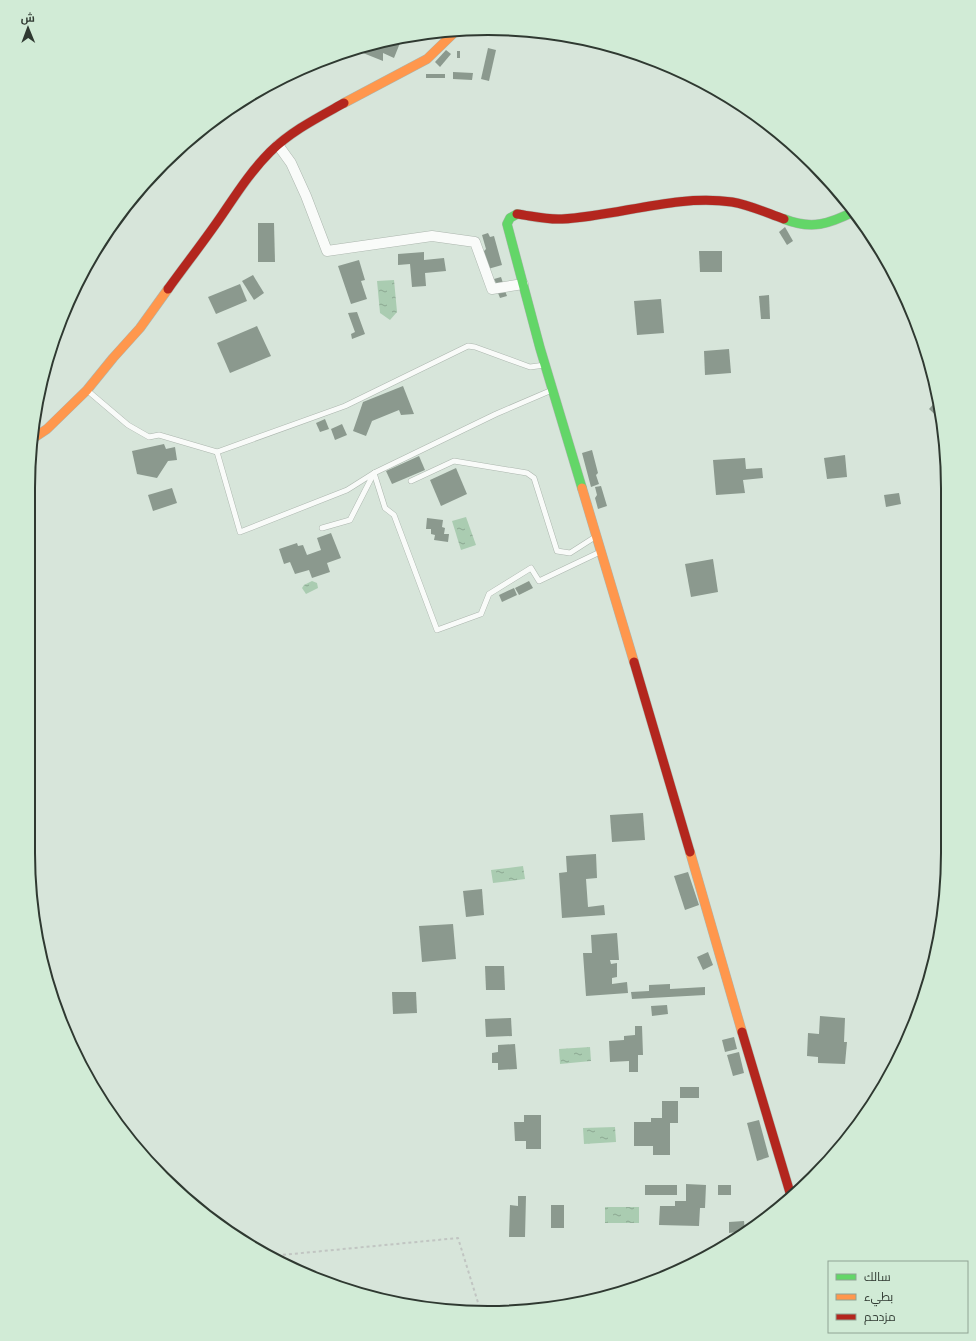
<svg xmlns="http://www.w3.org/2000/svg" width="976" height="1341" font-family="Montserrat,Cairo,sans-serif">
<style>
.water{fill:url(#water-ripples)}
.building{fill:#8b998e}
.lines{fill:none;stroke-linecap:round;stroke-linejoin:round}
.lane-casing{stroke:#acb6ae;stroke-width:6}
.street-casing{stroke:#acb6ae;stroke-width:11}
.fast-casing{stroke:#acb6ae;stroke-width:10}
.slow-casing{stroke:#acb6ae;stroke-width:10}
.jam-casing{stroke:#acb6ae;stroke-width:10}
.path{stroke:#c1c5c2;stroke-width:2;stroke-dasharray:3 3;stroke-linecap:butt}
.lane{stroke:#f9fbf9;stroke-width:5}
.street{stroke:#f9fbf9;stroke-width:10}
.fast{stroke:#63d668;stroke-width:9}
.slow{stroke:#ff974d;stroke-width:9}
.jam{stroke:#b3261e;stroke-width:9}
.rim{fill:none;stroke:#2f3931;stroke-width:2}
</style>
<defs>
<pattern id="water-ripples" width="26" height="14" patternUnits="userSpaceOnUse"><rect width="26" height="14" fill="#aaccb1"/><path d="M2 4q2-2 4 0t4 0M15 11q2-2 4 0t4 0" fill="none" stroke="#8ba791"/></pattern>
</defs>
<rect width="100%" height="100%" fill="#d7e5da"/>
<g class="water">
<polygon points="394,280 397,312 390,320 380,313 377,281"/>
<polygon points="466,517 476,545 461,550 452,521"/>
<polygon points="312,581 317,583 318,588 306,594 302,588 304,585"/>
<polygon points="523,866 525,879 493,883 491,870"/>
<polygon points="590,1047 591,1061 560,1064 559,1049"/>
<polygon points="615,1127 616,1142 584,1144 583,1128"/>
<rect x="605" y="1207" width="34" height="16"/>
</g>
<g class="building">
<polygon points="402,38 394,58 383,53 383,61 358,51 359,47 369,44"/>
<polygon points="488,48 496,50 489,81 481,79"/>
<polygon points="446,50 451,54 440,67 435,62"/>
<rect x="457" y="51" width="3" height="7"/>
<polygon points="453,72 473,73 472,80 453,79"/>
<rect x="426" y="74" width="19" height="4"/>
<polygon points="258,223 274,223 275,262 258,262"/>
<polygon points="785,227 793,241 787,245 779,232"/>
<polygon points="488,233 490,237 494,236 502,265 488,269 483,252 486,249 482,235"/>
<polygon points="699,251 722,251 722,272 700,272"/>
<polygon points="424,252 424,260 444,258 446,271 425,273 426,286 412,287 410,264 398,265 398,254"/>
<polygon points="359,260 365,280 361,281 367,299 351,304 338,266"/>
<polygon points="253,275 264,293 254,300 242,281"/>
<polygon points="501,277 503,283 497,285 494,279"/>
<polygon points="240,284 247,301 216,314 208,297"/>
<polygon points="505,291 507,296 500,298 498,293"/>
<polygon points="769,295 770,319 761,319 759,296"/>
<polygon points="661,299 664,333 637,335 634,301"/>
<polygon points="357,312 365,334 352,339 351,334 355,332 348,313"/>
<polygon points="257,326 271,356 230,373 217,343"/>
<polygon points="729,349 731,373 705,375 704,351"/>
<polygon points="403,386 414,414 401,415 399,410 372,421 366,436 353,431 363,402"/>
<polygon points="937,400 941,417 942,421 929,409"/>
<polygon points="325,419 329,429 320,432 316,423"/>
<polygon points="342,424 347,435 335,440 331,429"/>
<polygon points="164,444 166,449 175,447 177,460 168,461 157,478 137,474 132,451"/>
<polygon points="592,450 598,473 596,475 599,484 591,487 582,453"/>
<polygon points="845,455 847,477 827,479 824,458"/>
<polygon points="419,456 425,470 392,484 386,471"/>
<polygon points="745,458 746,469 762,468 763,478 743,480 745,493 716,495 713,460"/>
<polygon points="456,468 467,494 441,506 430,480"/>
<polygon points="601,486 607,506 598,509 595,498 597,495 595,487"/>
<polygon points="172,488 177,503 153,511 148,495"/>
<polygon points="899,493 901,504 886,507 884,495"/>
<polygon points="427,518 443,520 442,527 445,528 444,534 449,534 448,542 434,540 435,535 431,534 431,529 426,529"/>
<polygon points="331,533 341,558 327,563 330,572 312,578 309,570 295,574 290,562 284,564 279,549 297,543 298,546 303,545 307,555 321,550 317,538"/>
<polygon points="713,559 718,592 691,597 685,564"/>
<polygon points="529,581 533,588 519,595 515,588"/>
<polygon points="514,588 517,595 502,602 499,595"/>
<polygon points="643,813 645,840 612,842 610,815"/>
<polygon points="596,854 597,878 586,879 588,907 604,905 605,915 562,918 559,873 567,872 566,856"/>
<polygon points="688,872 699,905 685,910 674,876"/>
<polygon points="482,889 484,915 466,917 463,891"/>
<polygon points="453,924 456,959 422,962 419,926"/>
<polygon points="617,933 619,960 610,960 611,964 617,963 617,977 612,978 612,984 627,982 628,993 586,996 583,953 592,953 591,935"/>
<polygon points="708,952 713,965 703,970 697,957"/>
<polygon points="485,966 504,966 505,990 486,990"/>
<polygon points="670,984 670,989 705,987 705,995 632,999 631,992 649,991 649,985"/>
<polygon points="392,992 416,992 417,1013 393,1014"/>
<polygon points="667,1005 668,1014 652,1016 651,1006"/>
<polygon points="820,1016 845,1018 844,1042 847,1042 845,1064 818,1063 818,1057 807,1056 808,1033 819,1034"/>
<polygon points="511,1018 512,1036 486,1037 485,1019"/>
<polygon points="635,1026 642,1026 643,1055 638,1055 638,1072 629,1072 629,1061 610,1062 609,1041 624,1040 624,1036 635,1035"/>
<polygon points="734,1037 737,1049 725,1052 722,1040"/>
<polygon points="515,1044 517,1069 498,1070 498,1063 492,1063 492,1053 498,1052 498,1045"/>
<polygon points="739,1052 744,1073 733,1076 727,1055"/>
<rect x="680" y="1087" width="19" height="11"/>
<polygon points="662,1101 678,1101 678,1123 670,1123 670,1155 653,1155 653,1146 634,1146 634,1122 651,1122 651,1118 662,1118"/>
<polygon points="524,1115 541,1115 541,1149 526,1149 526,1141 515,1141 514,1122 524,1122"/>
<polygon points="759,1120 769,1157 757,1161 747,1123"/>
<polygon points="686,1184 706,1185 705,1208 700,1208 699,1226 659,1225 660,1206 675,1206 675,1201 686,1201"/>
<rect x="645" y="1185" width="32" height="10"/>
<rect x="718" y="1185" width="13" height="10"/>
<polygon points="518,1196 526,1196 525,1237 509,1237 510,1205 518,1206"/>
<polygon points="783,1203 783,1204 773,1214 770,1206"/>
<rect x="551" y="1205" width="13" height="23"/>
<polygon points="744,1221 745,1231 729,1233 729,1222"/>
</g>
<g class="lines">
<g class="lane-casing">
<g id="lane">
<polyline points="545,365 530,367 475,347 468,346 345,406 217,452 240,532 347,490 374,473 385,508 394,515 437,630 481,614 489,594 531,568 539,581 600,552"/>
<polyline points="88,391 128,425 149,437 159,435 217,452"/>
<polyline points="411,481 454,461 527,473 534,478 557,551 570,553 595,537"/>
<polyline points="322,528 350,520 374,473 496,414 552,390"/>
</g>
</g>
<g class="street-casing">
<polyline id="street" points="278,145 291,163 306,196 327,251 432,236 475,242 492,289 523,284"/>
</g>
<g class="fast-casing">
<g id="fast">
<polyline points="517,214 510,218 507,224 540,348 582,488"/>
<path d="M 784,219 C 812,230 829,224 855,211"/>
<polyline points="42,959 52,993"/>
</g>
</g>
<g class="slow-casing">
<g id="slow">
<polyline points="344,103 427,59 458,29"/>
<polyline points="35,437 47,429 87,390 113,358 140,328 168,289"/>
<polyline points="582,488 634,662"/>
<polyline points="690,852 742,1032"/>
</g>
</g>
<g class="jam-casing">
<g id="jam">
<path d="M 517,214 C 532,216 547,220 562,219 C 619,216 675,194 732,202 C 750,205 767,213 784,219"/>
<path d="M 168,289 C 186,264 205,240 222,215 C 237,193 251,171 270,152 C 291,131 319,117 344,103"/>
<polyline points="634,662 690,852"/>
<polyline points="742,1032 791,1196"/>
</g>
</g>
<polyline class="path" points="271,1256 458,1238 480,1309"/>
<use href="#lane" class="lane"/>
<use href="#street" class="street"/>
<use href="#fast" class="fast"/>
<use href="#slow" class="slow"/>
<use href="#jam" class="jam"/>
</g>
<path d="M0 0H976V1341H0ZM488 35H488A453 453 0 0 1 941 488V853A453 453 0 0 1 488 1306H488A453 453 0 0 1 35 853V488A453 453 0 0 1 488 35Z" fill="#d1ebd6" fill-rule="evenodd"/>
<path class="rim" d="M488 35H488A453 453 0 0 1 941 488V853A453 453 0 0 1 488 1306H488A453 453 0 0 1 35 853V488A453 453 0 0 1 488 35Z"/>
<rect x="828" y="1261" width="140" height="72" fill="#d1ebd6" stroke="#90a494"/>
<rect x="836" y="1274" width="20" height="6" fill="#63d668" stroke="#90a494"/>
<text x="864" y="1281" font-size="12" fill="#2f3931">سالك</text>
<rect x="836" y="1294" width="20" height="6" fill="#ff974d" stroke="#90a494"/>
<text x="864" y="1301" font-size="12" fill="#2f3931">بطيء</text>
<rect x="836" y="1314" width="20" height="6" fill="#b3261e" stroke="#90a494"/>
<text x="864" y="1321" font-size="12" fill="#2f3931">مزدحم</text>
<g transform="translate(28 28) rotate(359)" stroke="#d1ebd6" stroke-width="3" paint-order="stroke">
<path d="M0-3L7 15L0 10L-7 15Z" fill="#2f3931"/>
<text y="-6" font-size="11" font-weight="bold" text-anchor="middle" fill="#2f3931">ش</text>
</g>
</svg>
